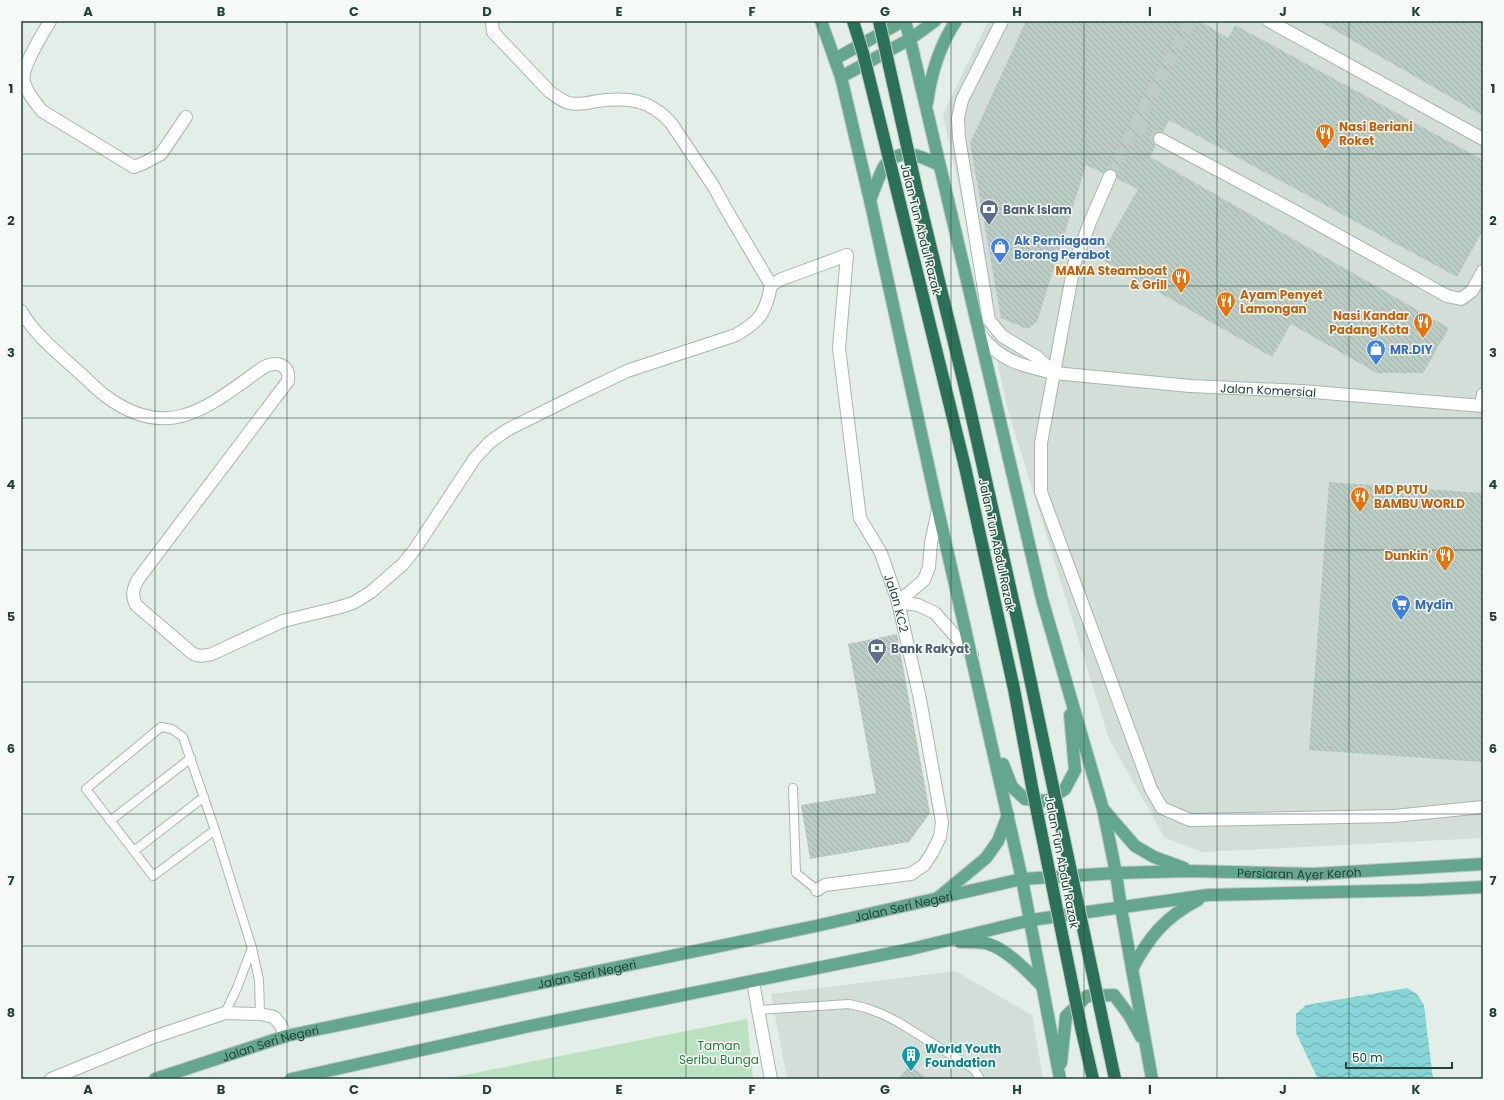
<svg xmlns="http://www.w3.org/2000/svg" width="1504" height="1100" font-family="Poppins,sans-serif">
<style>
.built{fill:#d2ded7}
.green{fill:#bbe1c1}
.water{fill:url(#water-waves)}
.building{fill:url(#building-back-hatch)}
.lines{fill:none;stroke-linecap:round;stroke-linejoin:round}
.street-tunnel{stroke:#bdccc4;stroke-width:12;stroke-dasharray:12 6;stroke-linecap:butt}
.lane-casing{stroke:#a6b7af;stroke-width:10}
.street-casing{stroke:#a6b7af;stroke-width:14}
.primary-casing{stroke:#c1cac6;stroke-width:14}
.lane{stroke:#fff;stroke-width:8}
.street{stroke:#fff;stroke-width:12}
.primary{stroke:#65a78e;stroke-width:12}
.highway-bridge-casing{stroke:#c1cac6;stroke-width:14;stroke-linecap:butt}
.highway-bridge{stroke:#2b7059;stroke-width:12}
.grid{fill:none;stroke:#214235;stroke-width:1;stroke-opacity:0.55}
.labels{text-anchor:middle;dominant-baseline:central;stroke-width:3;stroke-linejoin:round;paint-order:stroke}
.food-label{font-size:12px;font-weight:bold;fill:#c56008;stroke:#f5faf7;text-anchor:start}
.service-label{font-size:12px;font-weight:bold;fill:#4e5e75;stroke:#f5faf7;text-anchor:start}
.street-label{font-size:12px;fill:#214235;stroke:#f5faf7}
.shop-label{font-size:12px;font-weight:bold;fill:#366cbe;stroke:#f5faf7;text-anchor:start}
.park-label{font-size:12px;fill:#287c3e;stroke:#f5faf7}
.culture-label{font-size:12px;font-weight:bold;fill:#0d838f;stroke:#f5faf7;text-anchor:start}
.neatline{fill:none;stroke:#214235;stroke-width:1.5}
.grid-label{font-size:13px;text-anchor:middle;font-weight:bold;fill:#214235}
</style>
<defs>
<pattern id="water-waves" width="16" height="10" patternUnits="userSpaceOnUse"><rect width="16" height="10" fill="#88d5d7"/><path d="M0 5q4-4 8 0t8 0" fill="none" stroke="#6faeaf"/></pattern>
<pattern id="building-back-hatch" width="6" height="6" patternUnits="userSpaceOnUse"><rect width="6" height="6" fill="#bbccc4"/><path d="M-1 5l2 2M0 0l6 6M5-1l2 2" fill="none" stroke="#a0b0a9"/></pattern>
</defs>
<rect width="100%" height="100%" fill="#e4eee8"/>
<g class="built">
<polygon points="988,21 1483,21 1483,838 1203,852 1165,838 1109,739 1007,407 943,114"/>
<polygon points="955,971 1032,1015 1043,1079 787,1079 771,994"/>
</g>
<polygon class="green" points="747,1019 753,1079 444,1079"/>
<polygon class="water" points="1407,988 1417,994 1424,1005 1433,1079 1318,1079 1296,1033 1296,1014 1306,1005"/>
<g class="building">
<polygon points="1026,21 1200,21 1228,38 1235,25 1483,160 1483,230 1457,277 1169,120 1163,132 1156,132 1153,136 1153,143 1156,145 1150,157 1449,328 1423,373 1377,373 1291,324 1272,357 1099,258 1138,189 1117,179 1117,175 1113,169 1109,169 1103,173 1086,165 1037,322 1027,329 1001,318 970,143"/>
<polygon points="1319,21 1483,21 1483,116"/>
<polygon points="1329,482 1483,493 1483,762 1309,750"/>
<polygon points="897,634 930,813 909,842 810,859 801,805 876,793 848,644"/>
<polygon points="909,1065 928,1079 899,1079"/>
</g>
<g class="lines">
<g class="street-tunnel">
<polyline points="1135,125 1160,139"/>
<polyline points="1110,176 1135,125 1191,21"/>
</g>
<g class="lane-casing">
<g id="lane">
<polyline points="793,788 796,873 817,890"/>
<polyline points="110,821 191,758"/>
<polyline points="215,830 153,876 86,789 161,727 172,729 183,737 215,830 252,948 259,980 260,1014"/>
<polyline points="134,851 204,797"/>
<polyline points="758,1010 849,1004 866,1008 882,1014 898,1022 974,1069 980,1079"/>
<polyline points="225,1013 237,988 252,948"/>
</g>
</g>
<g class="street-casing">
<g id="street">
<path d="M 50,21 C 43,33 20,69 24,82 C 27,93 35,102 42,111 L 134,167 L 144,163 L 161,154 L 186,117"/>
<path d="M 492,21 L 493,32 L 550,92 C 556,96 562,101 569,103 C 578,105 588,103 597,101 C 627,97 650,99 671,123 L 714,187 L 726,209 L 771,285"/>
<polyline points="1002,21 962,100 958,118 959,138 989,320 1002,336 1037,357 1053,372"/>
<polyline points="1269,21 1483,139"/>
<polyline points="1160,139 1300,214 1447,296 1461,299 1472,291 1483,271"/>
<polyline points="1110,176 1090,222 1074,265 1041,443 1041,492 1151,789 1162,808 1190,820 1394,816 1483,807"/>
<path id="s1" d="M 21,311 C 36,336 59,354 80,373 C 89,381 97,390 107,397 C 171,444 211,404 264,367 C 277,361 290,364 288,381 L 139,578 C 133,588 131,595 136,605 L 192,653 C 199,657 204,656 212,654 L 283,621 L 337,608 L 353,603 L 371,592 L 403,564 L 415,549 L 475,458 L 490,442 L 507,430 L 577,395 L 627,371 L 736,335 C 760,321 766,313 771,285 L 782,279 L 847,255 L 839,348 L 860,518 L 881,553 L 898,602 L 920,699 L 942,822 L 940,837 L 932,853 L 924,865 L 911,874 L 825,885 L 817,890"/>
<path id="s2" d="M 980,334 C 999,361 1023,366 1054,373 L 1190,386 L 1301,391 L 1483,406"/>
<polyline points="1481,406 1483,394"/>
<polyline points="898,602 924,580 929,567 931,543 938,510"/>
<polyline points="898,602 918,605 935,613 972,655"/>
<polyline points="753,981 758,1010 771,1079"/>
<polyline points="51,1079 151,1038 225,1013 260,1014 274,1017 280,1024 286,1036"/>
</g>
</g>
<g class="primary-casing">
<g id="primary">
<polyline points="821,21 841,77 870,200 938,510 1022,879 1060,1079"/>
<polyline points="905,21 910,39 1042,599 1103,809 1116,873 1121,908 1152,1079"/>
<polyline points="835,59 903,21"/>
<polyline points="841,77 910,39 935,21"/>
<path d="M 927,103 C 931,74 939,46 956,21"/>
<path d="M 870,200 C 874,191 880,172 885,165 C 901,146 921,156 939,165"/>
<polyline points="1003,764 1012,787 1025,799 1047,801 1065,789 1075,770 1070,715"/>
<polyline points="1104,810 1135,846 1154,857 1184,868"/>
<polyline points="939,897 986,858 998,841 1008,815"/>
<path d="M 960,942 C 968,942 977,942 985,943 C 1005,947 1028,972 1042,986"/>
<path d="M 1132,969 C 1149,937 1165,917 1198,900"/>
<polyline points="1061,1063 1066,1016 1087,996 1114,995 1129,1015 1141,1037"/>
<path id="s3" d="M 155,1079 L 286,1036 L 816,926 L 1022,879 L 1116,873 L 1189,871 L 1314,874 L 1483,864"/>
<polyline points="291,1079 530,1026 911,949 1031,920 1208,895 1421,890 1483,887"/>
</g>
</g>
<use href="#lane" class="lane"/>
<use href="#street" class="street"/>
<use href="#primary" class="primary"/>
<g class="highway-bridge-casing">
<g id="highway-bridge">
<polyline points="853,21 863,53 965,467 1014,689 1032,787 1082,1032 1093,1079"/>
<polyline points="879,21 917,191 967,396 1021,636 1115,1079"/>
</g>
</g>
<use href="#highway-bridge" class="highway-bridge"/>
</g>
<path class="grid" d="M 155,21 L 155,1079M 287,21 L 287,1079M 420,21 L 420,1079M 553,21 L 553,1079M 686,21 L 686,1079M 818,21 L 818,1079M 951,21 L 951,1079M 1084,21 L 1084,1079M 1217,21 L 1217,1079M 1349,21 L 1349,1079M 21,154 L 1483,154M 21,286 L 1483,286M 21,418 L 1483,418M 21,550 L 1483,550M 21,682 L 1483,682M 21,814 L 1483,814M 21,946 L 1483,946"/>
<defs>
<g id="restaurant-pin" transform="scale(1)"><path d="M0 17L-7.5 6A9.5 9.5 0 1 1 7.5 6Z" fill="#e8710a" stroke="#f5faf7"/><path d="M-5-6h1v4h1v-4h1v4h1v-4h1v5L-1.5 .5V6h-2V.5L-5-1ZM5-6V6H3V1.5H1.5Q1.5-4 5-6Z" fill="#fff"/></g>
<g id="bank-pin" transform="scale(1)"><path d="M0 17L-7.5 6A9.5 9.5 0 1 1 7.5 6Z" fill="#5c6f8a" stroke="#f5faf7"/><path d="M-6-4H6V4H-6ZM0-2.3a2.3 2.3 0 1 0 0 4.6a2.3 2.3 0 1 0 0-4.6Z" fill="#fff"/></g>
<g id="shop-pin" transform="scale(1)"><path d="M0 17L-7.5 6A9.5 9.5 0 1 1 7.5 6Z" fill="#3f7fe0" stroke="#f5faf7"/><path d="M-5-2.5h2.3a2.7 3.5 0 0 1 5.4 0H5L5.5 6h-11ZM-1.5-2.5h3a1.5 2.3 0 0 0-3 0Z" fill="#fff"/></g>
<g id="supermarket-pin" transform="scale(1)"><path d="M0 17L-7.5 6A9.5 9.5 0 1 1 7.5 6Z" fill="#3f7fe0" stroke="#f5faf7"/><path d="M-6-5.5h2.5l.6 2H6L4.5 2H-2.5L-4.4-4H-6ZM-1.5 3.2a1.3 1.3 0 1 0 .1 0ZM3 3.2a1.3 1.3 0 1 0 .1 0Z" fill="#fff"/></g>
<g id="building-pin" transform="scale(1)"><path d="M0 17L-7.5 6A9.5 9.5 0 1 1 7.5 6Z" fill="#0f9aa8" stroke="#f5faf7"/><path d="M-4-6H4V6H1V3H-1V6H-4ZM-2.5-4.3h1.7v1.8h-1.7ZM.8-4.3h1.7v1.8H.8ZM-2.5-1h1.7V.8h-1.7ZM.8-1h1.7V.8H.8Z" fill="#fff"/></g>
</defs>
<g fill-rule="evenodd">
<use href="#restaurant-pin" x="1325" y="133"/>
<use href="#bank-pin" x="989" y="209"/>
<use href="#shop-pin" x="1000" y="247"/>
<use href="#restaurant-pin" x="1181" y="277"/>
<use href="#restaurant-pin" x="1226" y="301"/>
<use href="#restaurant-pin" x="1423" y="322"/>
<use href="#shop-pin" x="1376" y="349"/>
<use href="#restaurant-pin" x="1360" y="496"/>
<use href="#restaurant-pin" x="1445" y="555"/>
<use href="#supermarket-pin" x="1401" y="604"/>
<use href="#bank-pin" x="877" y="648"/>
<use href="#building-pin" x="911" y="1055"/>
</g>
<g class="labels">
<g class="food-label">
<text x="1339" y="126">Nasi Beriani<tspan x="1339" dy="14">Roket</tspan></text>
<text x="1167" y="270" text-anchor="end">MAMA Steamboat<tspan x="1167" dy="14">&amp; Grill</tspan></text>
<text x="1240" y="294">Ayam Penyet<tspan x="1240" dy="14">Lamongan</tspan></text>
<text x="1409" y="315" text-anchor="end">Nasi Kandar<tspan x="1409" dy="14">Padang Kota</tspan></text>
<text x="1374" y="489">MD PUTU<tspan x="1374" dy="14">BAMBU WORLD</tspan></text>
<text x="1431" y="555" text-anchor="end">Dunkin'</text>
</g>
<g class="service-label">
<text x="1003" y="209">Bank Islam</text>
<text x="891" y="648">Bank Rakyat</text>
</g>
<g class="street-label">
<text transform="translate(921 229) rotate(76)">Jalan Tun Abdul Razak</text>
<text stroke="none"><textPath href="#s2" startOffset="301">Jalan Komersial</textPath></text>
<text transform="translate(997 545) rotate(78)">Jalan Tun Abdul Razak</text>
<text stroke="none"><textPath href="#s1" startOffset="1842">Jalan KC2</textPath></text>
<text transform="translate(1062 862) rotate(79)">Jalan Tun Abdul Razak</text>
<text stroke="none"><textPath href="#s3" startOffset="1168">Persiaran Ayer Keroh</textPath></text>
<text stroke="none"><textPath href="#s3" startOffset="769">Jalan Seri Negeri</textPath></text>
<text stroke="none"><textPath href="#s3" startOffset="445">Jalan Seri Negeri</textPath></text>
<text stroke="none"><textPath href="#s3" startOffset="121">Jalan Seri Negeri</textPath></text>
</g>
<g class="shop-label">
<text x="1014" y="240">Ak Perniagaan<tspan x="1014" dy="14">Borong Perabot</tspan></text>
<text x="1390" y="349">MR.DIY</text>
<text x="1415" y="604">Mydin</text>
</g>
<g class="park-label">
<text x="719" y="1045">Taman<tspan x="719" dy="14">Seribu Bunga</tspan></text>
</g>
<g class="culture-label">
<text x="925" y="1048">World Youth<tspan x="925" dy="14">Foundation</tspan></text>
</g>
</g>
<rect width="1504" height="1100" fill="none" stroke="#f5faf7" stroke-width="44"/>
<path d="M1346 1062v6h106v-6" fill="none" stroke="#214235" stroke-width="2"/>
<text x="1352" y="1062" font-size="12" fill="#214235" stroke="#f5faf7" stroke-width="3" paint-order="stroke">50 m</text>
<rect x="22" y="22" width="1460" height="1056" class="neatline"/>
<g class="grid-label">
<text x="88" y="16">A</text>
<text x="221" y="16">B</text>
<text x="354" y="16">C</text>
<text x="487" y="16">D</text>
<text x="619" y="16">E</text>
<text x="752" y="16">F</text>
<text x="885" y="16">G</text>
<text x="1017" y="16">H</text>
<text x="1150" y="16">I</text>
<text x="1283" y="16">J</text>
<text x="1416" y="16">K</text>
<text x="11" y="93">1</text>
<text x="1493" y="93">1</text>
<text x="11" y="225">2</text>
<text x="1493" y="225">2</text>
<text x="11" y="357">3</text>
<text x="1493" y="357">3</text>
<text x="11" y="489">4</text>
<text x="1493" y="489">4</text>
<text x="11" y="621">5</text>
<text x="1493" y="621">5</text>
<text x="11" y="753">6</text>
<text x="1493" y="753">6</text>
<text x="11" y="885">7</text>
<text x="1493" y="885">7</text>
<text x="11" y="1017">8</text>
<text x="1493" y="1017">8</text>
<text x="88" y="1094">A</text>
<text x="221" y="1094">B</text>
<text x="354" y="1094">C</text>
<text x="487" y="1094">D</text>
<text x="619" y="1094">E</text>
<text x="752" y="1094">F</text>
<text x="885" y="1094">G</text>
<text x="1017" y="1094">H</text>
<text x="1150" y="1094">I</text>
<text x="1283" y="1094">J</text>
<text x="1416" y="1094">K</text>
</g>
</svg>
